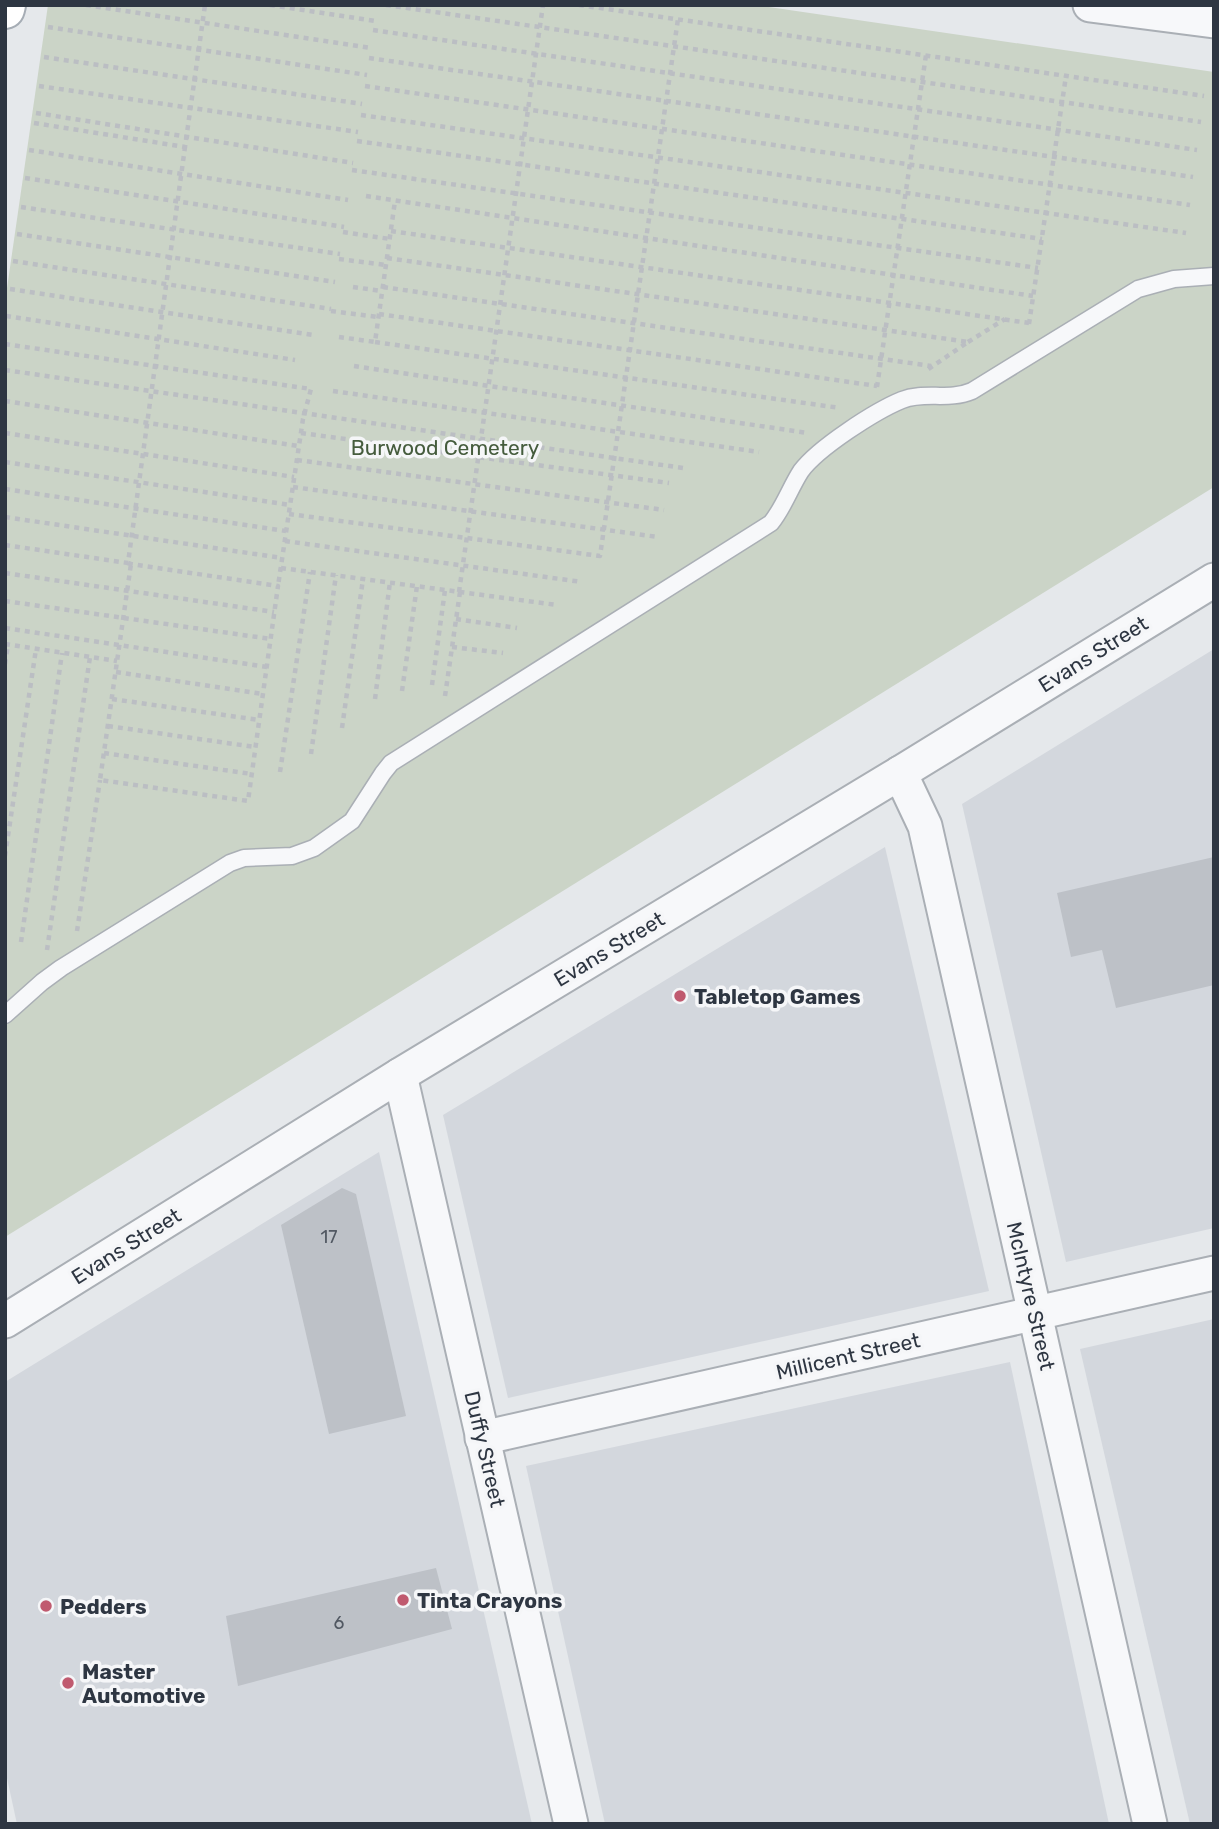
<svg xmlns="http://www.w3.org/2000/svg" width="1219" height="1829" font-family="Rubik,sans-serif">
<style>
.built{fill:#d3d7dd}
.green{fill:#cbd4c7}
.building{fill:#bdc1c7}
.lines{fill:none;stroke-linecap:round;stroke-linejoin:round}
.service-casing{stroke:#aaafb5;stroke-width:19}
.minor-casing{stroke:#aaafb5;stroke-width:37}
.primary-casing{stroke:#a6adb5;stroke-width:42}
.path{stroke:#bbbec3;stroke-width:4.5;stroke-dasharray:5 5;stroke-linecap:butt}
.service{stroke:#f7f8fa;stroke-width:16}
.minor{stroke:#f7f8fa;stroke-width:33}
.primary{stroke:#fff;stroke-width:38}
.poi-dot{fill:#c05a6f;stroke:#f5f6f8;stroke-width:2.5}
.labels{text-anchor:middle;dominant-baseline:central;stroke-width:7;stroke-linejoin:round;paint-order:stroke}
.number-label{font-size:18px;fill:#525963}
.park-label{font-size:21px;fill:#455c3d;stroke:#f5f6f8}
.street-label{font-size:21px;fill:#2e3642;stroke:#f5f6f8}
.poi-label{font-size:21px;font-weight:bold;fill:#2e3642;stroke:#f5f6f8;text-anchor:start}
</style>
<rect width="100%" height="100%" fill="#e5e8eb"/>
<g class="built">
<polygon points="1214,649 1214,1228 1066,1262 962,804"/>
<polygon points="885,847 989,1291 508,1398 443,1115"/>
<polygon points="379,1152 532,1824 17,1824 5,1769 5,1382"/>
<polygon points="1214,1319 1214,1824 1190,1824 1080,1349"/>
<polygon points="1010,1362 1109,1824 605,1824 526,1466"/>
</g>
<polygon class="green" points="48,5 755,5 1214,72 1214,487 5,1237 5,302"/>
<g class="building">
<polygon points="1214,857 1214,985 1116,1008 1102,950 1071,957 1057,893"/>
<polygon points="342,1188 356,1194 406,1416 329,1434 281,1225"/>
<polygon points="436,1568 452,1629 238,1686 226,1616"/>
</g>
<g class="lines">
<g class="service-casing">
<path id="service" d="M 5,1015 L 42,982 L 61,968 L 230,863 L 244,858 L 292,856 L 314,848 L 352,821 L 383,773 L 391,763 L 771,523 C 784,507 790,488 801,471 C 818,448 875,411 902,400 C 924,391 949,401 972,391 L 1138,289 L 1174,279 L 1214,276"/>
</g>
<g class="minor-casing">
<g id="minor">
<polyline points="1090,5 1214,21"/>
<polyline points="900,773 925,826 1150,1824"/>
<polyline points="400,1075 571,1824"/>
<polyline points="5,1321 400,1075 900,773 1214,580"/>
<polyline points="482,1438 1214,1273"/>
</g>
</g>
<g class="primary-casing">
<polyline id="primary" points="5,9 6,5"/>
</g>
<g class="path">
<polyline points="86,5 371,48"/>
<polyline points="270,5 375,21"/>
<polyline points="386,5 1201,122"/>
<polyline points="579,5 1204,96"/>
<polyline points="48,27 367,75"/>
<polyline points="373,30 1197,150"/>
<polyline points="44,57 362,104"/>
<polyline points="369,58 1193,177"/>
<polyline points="39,86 358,132"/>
<polyline points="365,86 1190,205"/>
<polyline points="36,113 353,163"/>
<polyline points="361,115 1186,233"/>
<polyline points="34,123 185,147 205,5"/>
<polyline points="357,141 1042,239"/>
<polyline points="29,150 348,200"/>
<polyline points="352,170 1038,268"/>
<polyline points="25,178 344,227"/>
<polyline points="366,196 1033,296"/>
<polyline points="21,207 340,254"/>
<polyline points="391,231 1029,323"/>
<polyline points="343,232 390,239"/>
<polyline points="17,234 335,282"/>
<polyline points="387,258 968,342 927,370"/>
<polyline points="339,259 386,265"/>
<polyline points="13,261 331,309"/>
<polyline points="353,287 382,291"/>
<polyline points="383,287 931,366"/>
<polyline points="10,289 313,335"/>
<polyline points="331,311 378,317"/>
<polyline points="379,314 877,386"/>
<polyline points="6,316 295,360"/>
<polyline points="1029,324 1066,76"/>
<polyline points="339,337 375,342 395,201"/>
<polyline points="375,342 840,408"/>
<polyline points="968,342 1005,319"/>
<polyline points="5,344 311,389 303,419 278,586"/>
<polyline points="354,366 808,433"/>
<polyline points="5,370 683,468"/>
<polyline points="877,387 926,55"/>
<polyline points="333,391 759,452"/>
<polyline points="5,401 298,446"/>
<polyline points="5,433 294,477"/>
<polyline points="301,433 669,483"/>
<polyline points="297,460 664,510"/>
<polyline points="5,462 290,505"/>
<polyline points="293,487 658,537"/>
<polyline points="5,489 286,531"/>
<polyline points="289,514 600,556 678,19"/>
<polyline points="5,517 282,558"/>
<polyline points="285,541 582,582"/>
<polyline points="5,545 128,563 185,147"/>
<polyline points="128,563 131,564 278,586 248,801 100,780 131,564"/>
<polyline points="281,568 557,605"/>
<polyline points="5,573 274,612"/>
<polyline points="459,592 543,5"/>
<polyline points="5,601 271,639"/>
<polyline points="456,619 517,628"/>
<polyline points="5,628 267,667"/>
<polyline points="5,644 117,661"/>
<polyline points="452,647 503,653"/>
<polyline points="5,664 8,645"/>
<polyline points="116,672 263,694"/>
<polyline points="432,685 445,590"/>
<polyline points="402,691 417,586"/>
<polyline points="445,696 460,592"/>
<polyline points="112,699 259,720"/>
<polyline points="375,699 390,582"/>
<polyline points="108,726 255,747"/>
<polyline points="342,728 363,579"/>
<polyline points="104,753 252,774"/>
<polyline points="311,754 336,575"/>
<polyline points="280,772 310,572"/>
<polyline points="5,856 36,649"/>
<polyline points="77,931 100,780"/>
<polyline points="21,942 62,653"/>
<polyline points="47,950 90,657"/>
</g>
<use href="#service" class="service"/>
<use href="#minor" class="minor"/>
<use href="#primary" class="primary"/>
</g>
<g class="poi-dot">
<circle cx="680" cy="996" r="7"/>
<circle cx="403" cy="1600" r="7"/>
<circle cx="46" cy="1606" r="7"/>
<circle cx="68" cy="1683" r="7"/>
</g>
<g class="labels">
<g class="number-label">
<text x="329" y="1237">17</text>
<text x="339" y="1623">6</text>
</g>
<g class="park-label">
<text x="445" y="447">Burwood Cemetery</text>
</g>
<g class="street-label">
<text transform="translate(1093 654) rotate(-32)">Evans Street</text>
<text transform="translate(609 949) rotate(-31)">Evans Street</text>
<text transform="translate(126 1246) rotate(-32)">Evans Street</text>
<text transform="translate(1031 1296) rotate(77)">McIntyre Street</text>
<text transform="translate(848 1356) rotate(-13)">Millicent Street</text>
<text transform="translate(485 1449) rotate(77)">Duffy Street</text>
</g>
<g class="poi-label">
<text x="694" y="996">Tabletop Games</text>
<text x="417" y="1600">Tinta Crayons</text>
<text x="60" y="1606">Pedders</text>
<text x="82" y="1671">Master<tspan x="82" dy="24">Automotive</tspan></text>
</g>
</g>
<rect width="1219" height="1829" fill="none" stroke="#2e3642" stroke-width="14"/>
</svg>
